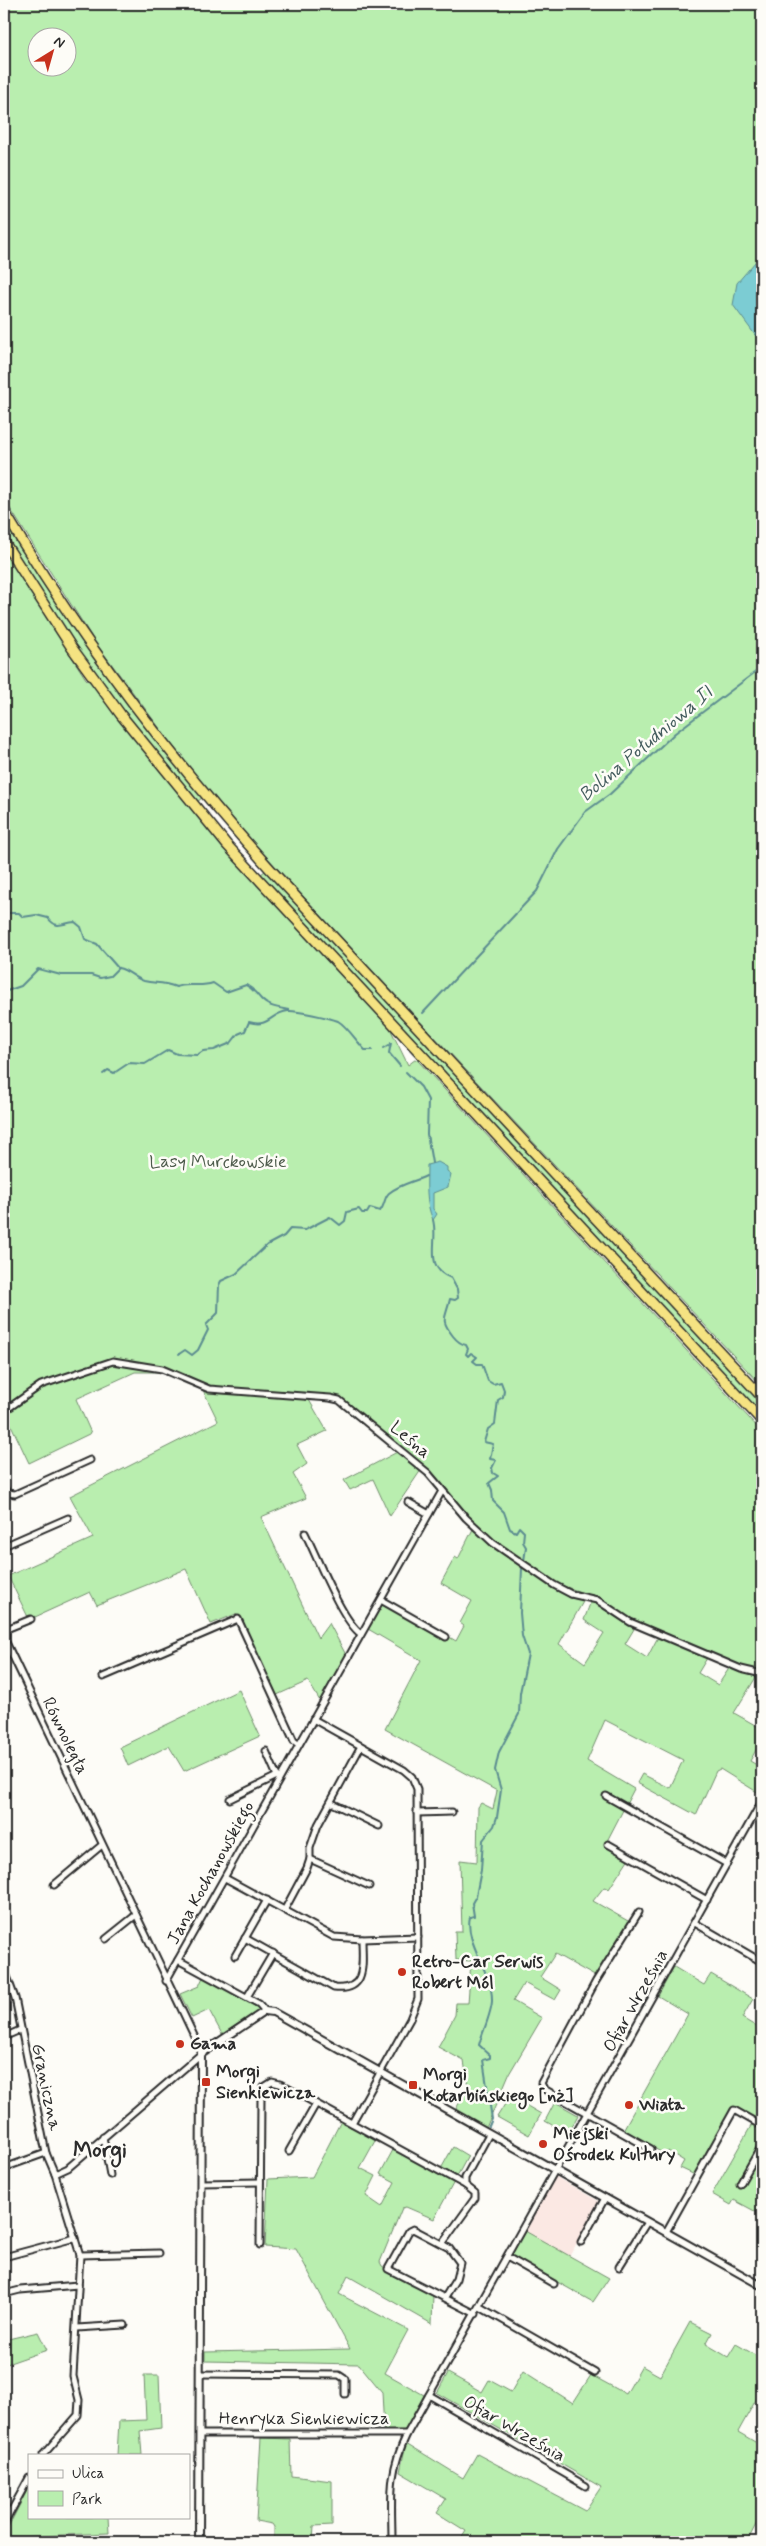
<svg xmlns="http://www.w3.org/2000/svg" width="766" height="2546" font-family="Mynerve,sans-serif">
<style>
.built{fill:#fbe8e3}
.green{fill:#b9eeaf;stroke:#728c6d;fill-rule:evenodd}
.water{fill:#7bccd3;stroke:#5b8c90}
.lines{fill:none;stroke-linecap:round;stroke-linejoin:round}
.stream{stroke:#5b8c90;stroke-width:2}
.minor-casing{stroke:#2b2b2b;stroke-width:9}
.tertiary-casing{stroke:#2b2b2b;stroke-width:10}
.motorway-casing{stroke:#2b2b2b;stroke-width:12}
.minor{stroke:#fdfcf7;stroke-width:5}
.tertiary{stroke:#fdfcf7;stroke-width:6}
.motorway{stroke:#f5e382;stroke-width:9}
.poi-dot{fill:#c8321e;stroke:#fdfcf7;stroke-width:2}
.labels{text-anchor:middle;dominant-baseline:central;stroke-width:5;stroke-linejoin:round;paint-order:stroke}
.park-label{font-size:18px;fill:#4e5c4c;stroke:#fdfcf7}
.street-label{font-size:18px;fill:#2b2b2b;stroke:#fdfcf7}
.poi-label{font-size:18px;font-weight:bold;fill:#2b2b2b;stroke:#fdfcf7;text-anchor:start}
.water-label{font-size:19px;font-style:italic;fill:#435b5d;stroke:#fdfcf7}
.district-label{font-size:22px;font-weight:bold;fill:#2b2b2b;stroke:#fdfcf7}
</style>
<rect width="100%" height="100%" fill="#fdfcf7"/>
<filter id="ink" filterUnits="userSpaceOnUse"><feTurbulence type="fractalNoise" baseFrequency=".02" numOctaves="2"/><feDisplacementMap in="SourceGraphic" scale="10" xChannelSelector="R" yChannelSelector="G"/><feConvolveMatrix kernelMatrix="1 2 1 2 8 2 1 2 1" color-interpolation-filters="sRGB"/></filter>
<g filter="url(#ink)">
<polygon class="built" points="556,2177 600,2202 569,2257 524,2232"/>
<g class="green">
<path d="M 4,4 L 762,4 L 762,254 L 758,261 L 755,335 L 762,341 L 762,1386 L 342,938 L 251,840 L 179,755 L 184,756 L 181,753 L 179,754 L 95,642 L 4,499 ZM 38,38 L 68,38 L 68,68 L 38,68 Z"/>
<path d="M 4,517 L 94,657 L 149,731 L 203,797 L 196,803 C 126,718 61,629 4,534 Z"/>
<polygon points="4,552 86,679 98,688 136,738 387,1022 408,1065 416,1059 419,1062 762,1432 762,1672 742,1667 632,1621 598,1598 555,1583 496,1543 468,1518 429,1472 340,1399 209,1387 162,1368 112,1359 46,1381 10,1405 4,1406"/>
<polygon points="266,870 762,1403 762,1415 260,875"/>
<polygon points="110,1364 159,1372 135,1372 76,1399 91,1433 29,1463 4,1410 42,1388"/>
<polygon points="203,1390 309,1400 327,1431 297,1445 307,1464 293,1474 306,1498 261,1517 318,1638 329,1623 346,1655 320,1701 308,1681 277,1695 236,1614 211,1624 186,1569 97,1605 90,1592 35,1617 28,1617 8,1576 93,1538 70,1496 218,1421"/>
<polygon points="401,1450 421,1470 390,1516 373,1479 350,1490 344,1480"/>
<polygon points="473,1529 570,1598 584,1600 559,1644 585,1663 604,1633 584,1620 591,1601 634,1629 625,1644 647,1658 658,1637 707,1658 698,1673 718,1685 730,1667 758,1674 734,1713 762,1729 762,1739 750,1761 762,1768 762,1795 720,1769 716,1771 696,1815 637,1783 642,1774 670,1788 683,1760 605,1720 587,1761 634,1789 607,1841 631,1855 609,1889 604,1887 593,1901 635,1925 600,1979 555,1954 540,1977 561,1990 555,2000 524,1983 513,2001 542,2018 509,2074 486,2128 455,2111 468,2086 464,2061 438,2047 455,2015 456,2003 468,2003 471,1961 456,1960 455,1932 462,1932 460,1860 477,1862 478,1807 481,1803 493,1809 497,1791 385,1729 421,1660 368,1629 385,1599 456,1641 464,1626 460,1623 472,1601 441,1583 455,1557 458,1559"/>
<polygon points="239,1690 260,1736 184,1771 169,1746 128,1766 120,1747"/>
<polygon points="674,1967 704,1985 711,1974 753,1999 742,2018 762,2030 762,2215 734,2200 731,2205 712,2194 755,2119 733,2108 695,2175 680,2168 684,2161 668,2151 666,2155 623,2130 688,2014 658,1996"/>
<polygon points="204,1975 259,2006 259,2011 222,2034 209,2010 192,2018 180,1994 199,1986"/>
<polygon points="510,2096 541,2114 529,2135 497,2117"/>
<polygon points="555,2102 578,2115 568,2134 545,2121"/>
<polygon points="341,2121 376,2139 360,2168 376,2176 366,2196 382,2207 395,2182 380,2174 393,2150 438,2168 442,2167 453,2147 468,2156 434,2219 406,2207 402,2208 380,2262 382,2266 433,2295 432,2324 348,2276 339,2294 408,2330 385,2373 424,2395 406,2431 384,2431 382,2392 359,2364 205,2361 205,2352 350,2349 296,2249 265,2247 268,2179 312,2177"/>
<polygon points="525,2231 609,2278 593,2302 511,2256"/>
<polygon points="690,2322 712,2333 706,2344 728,2357 736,2344 762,2359 762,2389 738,2432 762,2446 762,2513 747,2542 459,2542 466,2531 437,2513 446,2499 400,2472 406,2443 463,2478 477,2454 585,2511 601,2487 437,2393 448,2373 482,2392 489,2380 511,2392 523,2371 573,2403 591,2375 626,2394 642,2366 660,2376"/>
<polygon points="38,2332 47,2350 4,2365 4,2340"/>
<polygon points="144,2375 159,2375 161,2428 140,2431 142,2455 117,2455 119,2421 146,2420"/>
<polygon points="261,2438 290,2439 291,2476 332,2481 332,2525 314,2526 313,2542 274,2542 274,2527 272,2524 256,2521"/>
<polygon points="29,2487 29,2517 108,2517 109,2533 15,2537 4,2535"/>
<polygon points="105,2537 105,2542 4,2542 4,2540"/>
</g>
<g class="water">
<polygon points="762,254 762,341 755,335 733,305 737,283"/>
<path d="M 438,1162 L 447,1167 L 447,1171 L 451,1174 L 448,1187 L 433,1193 L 433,1209 L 437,1214 L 433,1220 C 425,1202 427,1184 427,1165 Z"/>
</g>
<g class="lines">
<g class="stream">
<path d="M 9,913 L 19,913 L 23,917 L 36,915 L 48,918 C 57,930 62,923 75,922 L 81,927 L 85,939 L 97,944 L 118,968"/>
<path d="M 4,992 L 21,986 L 38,969 L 61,975 L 91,975 L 100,978 L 110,976 L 118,968 C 129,970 134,978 144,981 C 155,984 162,981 176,987 C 188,982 198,988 213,983 L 226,992 L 246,985 C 254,989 255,993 261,999 C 268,1007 279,1008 289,1010"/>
<polyline points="423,1013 537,891 558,849 585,812 610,794 675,733 762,667"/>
<polyline points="391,1043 389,1053 400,1066"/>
<polyline points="384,1048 389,1045"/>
<polyline points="406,1072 421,1087 428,1100 427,1134 432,1163"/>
<path d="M 103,1074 L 108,1070 L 114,1073 L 129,1063 L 145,1064 L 168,1050 L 177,1054 L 197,1055 L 203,1051 L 214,1050 L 231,1043 L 238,1034 L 245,1031 L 249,1022 C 270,1028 270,1013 288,1011 C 295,1010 330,1018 338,1021 C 347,1026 357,1042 365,1050 L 372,1050"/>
<path d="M 433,1220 C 439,1241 423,1268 451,1278 L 457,1289 L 458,1298 L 455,1300 L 450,1299 C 446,1319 439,1318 453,1336 C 457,1341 460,1344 466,1345 L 468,1349 L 466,1354 L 468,1356 L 471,1353 L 477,1357 L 473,1361 L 477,1364 L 482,1364 L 488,1381 L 493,1384 L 501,1382 L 504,1390 L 503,1397 L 498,1400 L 495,1424 L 488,1429 L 484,1442 L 493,1444 L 490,1459 L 496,1460 L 492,1468 L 493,1473 L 498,1476 L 489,1483 L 492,1490 L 493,1501 L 504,1512 L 510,1529 L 516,1532 L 519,1527 L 524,1532 L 523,1542 L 526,1547 L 524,1561"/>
<path d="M 179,1354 L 185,1350 L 192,1355 L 198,1350 L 208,1330 L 206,1325 L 218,1313 L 219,1285 L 221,1281 L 236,1274 L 267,1245 L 284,1236 L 290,1229 L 305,1230 L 330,1217 L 340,1225 L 345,1221 L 347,1212 L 359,1209 L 362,1213 L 367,1213 L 370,1208 L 380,1211 C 385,1206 384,1197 389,1193 C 400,1184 414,1182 426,1176"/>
<path d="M 489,2126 L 492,2119 L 483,2060 L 490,2058 L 490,2055 L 479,2045 C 482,2033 493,2010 492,1999 C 492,1973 464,1941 470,1917 L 474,1916 L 472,1903 L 476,1896 L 481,1870 L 483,1840 L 494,1826 L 497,1817 L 501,1790 L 495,1770 L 499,1752 L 519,1714 L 520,1693 L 528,1654 L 522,1636 L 520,1613 L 522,1568"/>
</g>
<g class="minor-casing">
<g id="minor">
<polyline points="4,1408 10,1407 41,1385 113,1361 162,1369 209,1389 330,1398 339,1400 428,1473 466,1518 493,1543 554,1585 571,1594 597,1600 630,1622 741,1669 762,1674"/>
<polyline points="4,1487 7,1493 15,1494 90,1460"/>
<polyline points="408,1502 429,1514"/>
<path d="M 305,1533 C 317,1557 342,1621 361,1634"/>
<polyline points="4,1546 68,1518"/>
<polyline points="381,1600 446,1637"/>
<polyline points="4,1630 31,1619"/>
<polyline points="4,1638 198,2044 201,2054 68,2168 55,2174"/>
<polyline points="103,1677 238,1619 294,1741 298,1744"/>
<polyline points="313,1719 404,1770 412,1777 417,1789 418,1999 410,2019 352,2123"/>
<polyline points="266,1751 277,1776"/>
<polyline points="606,1796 727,1864"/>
<polyline points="230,1799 277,1776 279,1778"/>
<polyline points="332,1803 379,1826"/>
<polyline points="417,1813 452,1812"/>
<polyline points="608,1844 707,1900"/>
<polyline points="310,1859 369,1886"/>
<polyline points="225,1878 334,1937 362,1939 418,1937"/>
<polyline points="54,1885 102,1845"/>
<polyline points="285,1909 307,1868 310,1859 310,1848 318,1825 361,1746"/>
<polyline points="639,1912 596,1981 541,2083 544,2089 651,2149"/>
<polyline points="695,1923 762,1962"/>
<path d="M 245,1938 L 334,1988 C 368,1992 362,1963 362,1939"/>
<polyline points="106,1939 136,1915"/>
<polyline points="235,1956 267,1900"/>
<polyline points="178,1960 259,2004 265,2011"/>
<polyline points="4,1968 15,1998 46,2153 55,2174 80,2255 73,2376 79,2400 78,2415 43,2455"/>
<polyline points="166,1981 442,1491"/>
<polyline points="247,1997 273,1953"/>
<polyline points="4,2037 20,2030"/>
<polyline points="103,2137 110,2175"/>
<polyline points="289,2151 316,2104"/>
<polyline points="4,2168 46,2153"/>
<polyline points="201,2183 260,2182"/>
<polyline points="740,2184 762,2145"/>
<polyline points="666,2232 734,2110 762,2126"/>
<polyline points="581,2242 605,2198"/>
<polyline points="442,2244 475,2198 475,2193 465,2185 465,2178 489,2134"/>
<polyline points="260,2245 261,2096 264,2087 272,2082 280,2084 465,2185"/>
<polyline points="80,2255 159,2253"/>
<polyline points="4,2257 75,2238"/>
<polyline points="507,2257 554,2284"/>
<polyline points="619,2267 647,2222"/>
<polyline points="4,2294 20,2290 78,2285"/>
<polyline points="445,2297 456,2279 460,2263 449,2248 413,2229 409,2231 388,2269 476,2314"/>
<polyline points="480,2307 595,2373"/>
<polyline points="77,2328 125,2325"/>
<polyline points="201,2374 339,2375 345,2379 345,2394"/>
<polyline points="429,2395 586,2486"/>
<polyline points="200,2434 407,2434"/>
<polyline points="4,2524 29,2478"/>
<polyline points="392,2541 403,2542"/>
<path d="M 392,2542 C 392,2498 387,2475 407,2434 L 762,1801"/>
</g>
</g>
<g class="tertiary-casing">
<polyline id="tertiary" points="199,2542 201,2054 265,2011 273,2012 762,2286"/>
</g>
<g class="motorway-casing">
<g id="motorway">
<path d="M 4,511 C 80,640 171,759 271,870 L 762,1397"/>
<polyline points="4,542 72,648 121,715 227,845 762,1421"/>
</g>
</g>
<use href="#minor" class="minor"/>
<use href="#tertiary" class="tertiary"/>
<use href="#motorway" class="motorway"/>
</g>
</g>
<g class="poi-dot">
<circle cx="402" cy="1972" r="5"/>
<circle cx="180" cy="2044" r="5"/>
<rect x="201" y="2077" width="10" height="10" rx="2.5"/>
<rect x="408" y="2080" width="10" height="10" rx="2.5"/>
<circle cx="629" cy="2105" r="5"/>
<circle cx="543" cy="2144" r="5"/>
</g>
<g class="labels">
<g class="park-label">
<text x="218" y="1162">Lasy Murckowskie</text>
</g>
<g class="street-label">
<text transform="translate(410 1440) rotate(40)">Leśna</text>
<text transform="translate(65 1736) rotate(64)">Równoległa</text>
<text transform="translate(211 1873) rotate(-61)">Jana Kochanowskiego</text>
<text transform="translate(636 2001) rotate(-61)">Ofiar Września</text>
<text transform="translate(46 2087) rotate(78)">Graniczna</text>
<text x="304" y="2419">Henryka Sienkiewicza</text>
<text transform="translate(514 2429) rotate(30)">Ofiar Września</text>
</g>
<g class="poi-label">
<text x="412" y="1962">Retro-Car Serwis<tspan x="412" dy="21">Robert Mól</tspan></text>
<text x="190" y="2044">Gama</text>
<text x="216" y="2072">Morgi<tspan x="216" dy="21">Sienkiewicza</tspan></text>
<text x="423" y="2075">Morgi<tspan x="423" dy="21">Kotarbińskiego [nż]</tspan></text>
<text x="639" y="2105">Wiata</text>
<text x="553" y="2134">Miejski<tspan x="553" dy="21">Ośrodek Kultury</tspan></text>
</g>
<g class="water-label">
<text transform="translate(646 744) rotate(-40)">Bolina Południowa II</text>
</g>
<g class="district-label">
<text x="100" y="2151">Morgi</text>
</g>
</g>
<rect width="766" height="2546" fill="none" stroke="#fdfcf7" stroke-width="20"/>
<rect x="10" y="10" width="746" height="2526" fill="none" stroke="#2b2b2b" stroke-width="2" filter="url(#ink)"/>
<rect x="28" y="2454" width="162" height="65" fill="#fdfcf7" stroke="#a9a8a5"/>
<rect x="38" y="2470" width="25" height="8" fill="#fdfcf7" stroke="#a9a8a5"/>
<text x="72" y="2478" font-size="15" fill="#2b2b2b">Ulica</text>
<rect x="38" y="2491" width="25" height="15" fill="#b9eeaf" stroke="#a9a8a5"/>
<text x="72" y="2504" font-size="15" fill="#2b2b2b">Park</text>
<g transform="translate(52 52) rotate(37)"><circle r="24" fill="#fdfcf7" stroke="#a9a8a5"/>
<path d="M0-4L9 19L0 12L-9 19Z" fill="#c8321e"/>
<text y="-8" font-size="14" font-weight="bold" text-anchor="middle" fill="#2b2b2b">N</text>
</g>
</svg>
